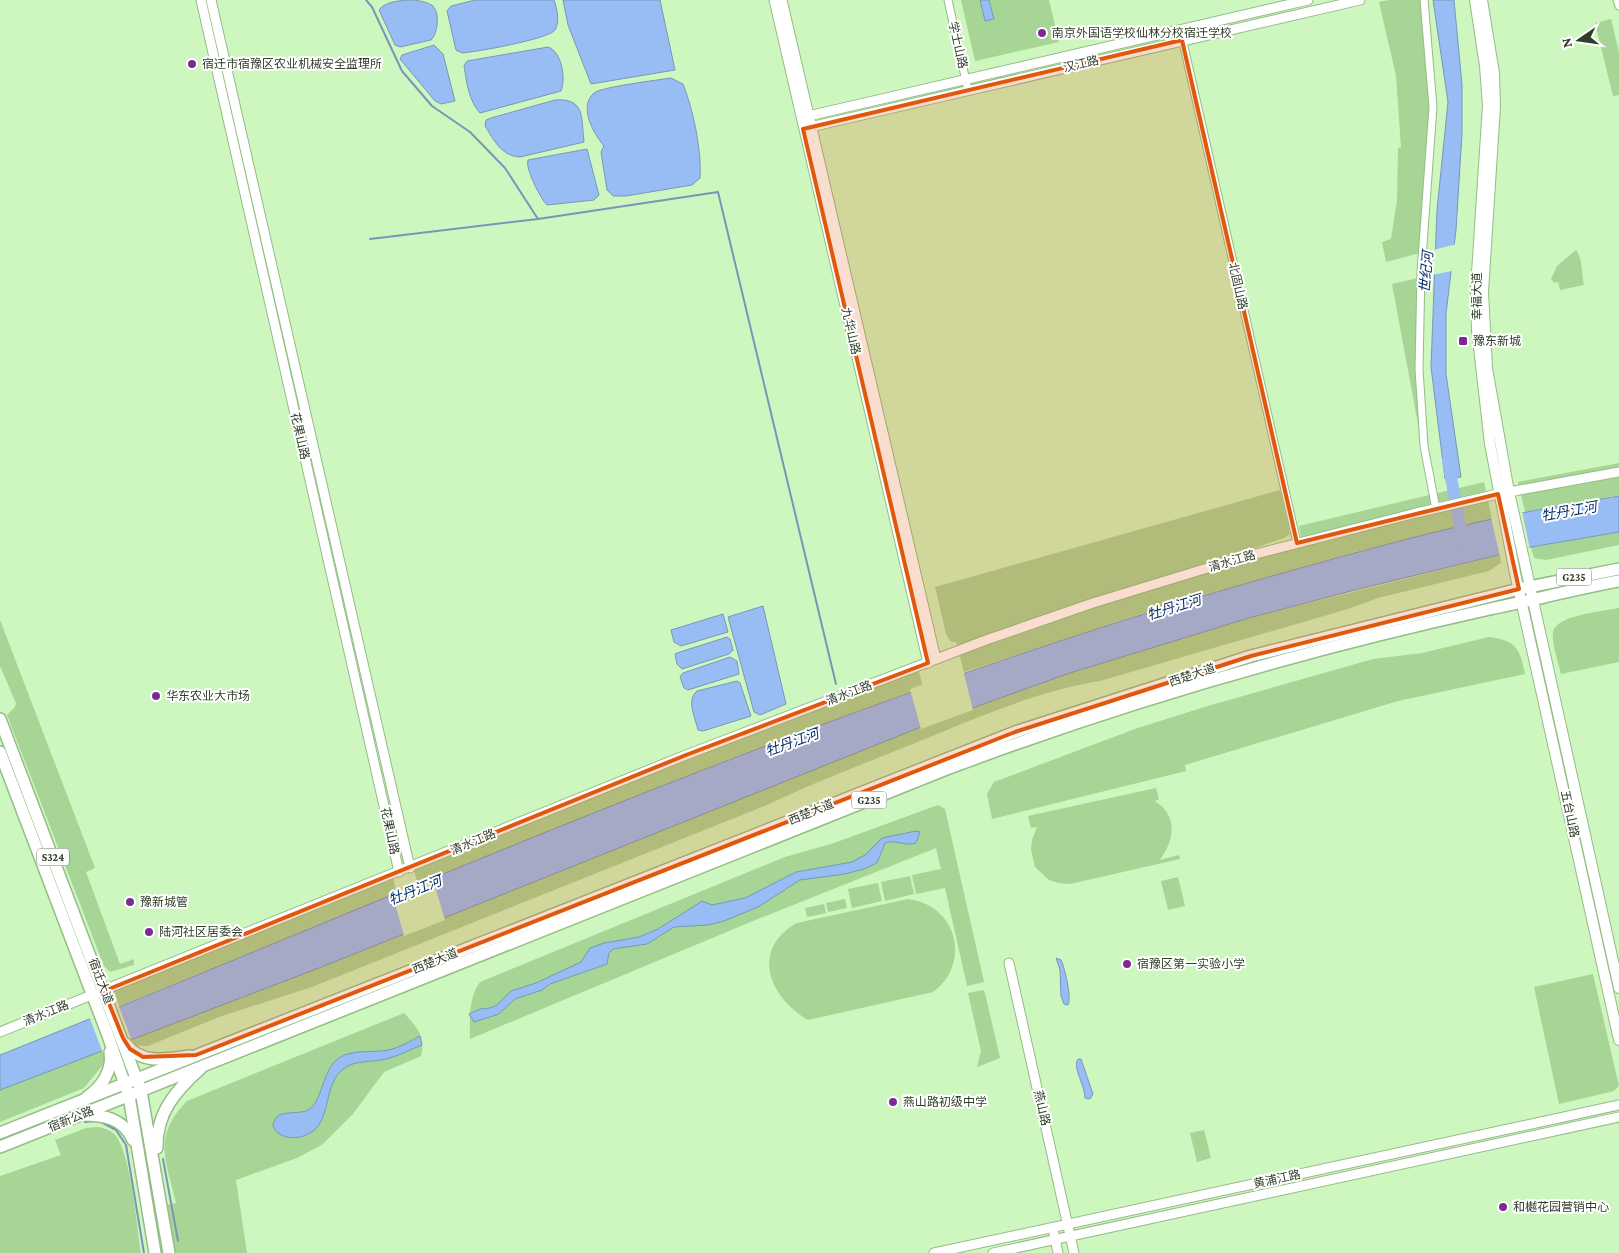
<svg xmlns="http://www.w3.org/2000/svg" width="1619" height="1253" font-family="'Crimson Pro','Noto Sans SC',serif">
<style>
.green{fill:#a6d595}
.water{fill:#97bdf4;stroke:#7897b7}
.pier{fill:#cef6bf}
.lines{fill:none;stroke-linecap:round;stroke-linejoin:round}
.stream{stroke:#7897b7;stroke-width:2}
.river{stroke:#97bdf4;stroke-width:12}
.minor-casing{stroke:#95bc87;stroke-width:9}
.tertiary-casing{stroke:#95bc87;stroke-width:11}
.secondary-casing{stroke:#95bc87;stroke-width:12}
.primary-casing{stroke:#95bc87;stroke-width:14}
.trunk-casing{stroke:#95bc87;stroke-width:14}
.minor{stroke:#fff;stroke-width:7}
.tertiary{stroke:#fff;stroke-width:9}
.secondary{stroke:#fff;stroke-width:10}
.primary{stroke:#fff;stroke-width:11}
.trunk{stroke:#fff;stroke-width:11}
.marked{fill:#df580e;fill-opacity:0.2;stroke:#df580e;stroke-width:4;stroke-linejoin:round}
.poi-dot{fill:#7f2997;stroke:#fff;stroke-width:2}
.labels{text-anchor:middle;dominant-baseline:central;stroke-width:4;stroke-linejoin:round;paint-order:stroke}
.shield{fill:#fff;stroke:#6e796a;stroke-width:1}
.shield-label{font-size:11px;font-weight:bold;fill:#303f2a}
.poi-label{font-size:12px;fill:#303f2a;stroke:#fff;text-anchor:start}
.street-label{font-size:12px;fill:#303f2a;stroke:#fff}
.water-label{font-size:14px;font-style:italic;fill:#052f67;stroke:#fff}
</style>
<rect width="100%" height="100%" fill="#cef6bf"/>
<g class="green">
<polygon points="961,0 1049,0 1059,42 975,61"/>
<polygon points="1389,0 1421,0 1429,79 1429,128 1420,253 1386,262 1382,242 1391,239 1397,200 1398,148 1401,147 1396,76 1379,2"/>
<polygon points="1611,19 1619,52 1619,95 1613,96 1595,23"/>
<path d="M 1576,250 C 1583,259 1581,273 1584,285 L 1560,290 L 1558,282 L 1554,283 L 1551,279 L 1557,266 Z"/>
<polygon points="1418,278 1416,346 1430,489 1392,284"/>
<polygon points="1619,463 1619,495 1525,512 1518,482"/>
<polygon points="1484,482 1492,519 1363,550 1162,607 964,672 956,642 951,642 946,634 935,587 1280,490 1290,534 1284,538 1225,558 1301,537 1299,526"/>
<polygon points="1619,532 1619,545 1546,560 1534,558 1531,547"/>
<path d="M 1500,555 L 1501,563 L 1489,571 L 1378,598 L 1348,609 L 1100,681 C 1037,691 979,717 920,741 C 869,762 817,781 767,805 L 312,987 L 219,1017 L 148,1046 L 137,1046 L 131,1039 L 319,968 L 936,721 L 1070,673 L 1249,618 Z"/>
<path d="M 1619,608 L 1619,662 L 1561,674 C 1559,664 1551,641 1553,632 C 1556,615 1604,611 1619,608 Z"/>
<polygon points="0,620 95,868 86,872 120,964 134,959 134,965 110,972 104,966 7,715 15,707 16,703 0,666"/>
<path d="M 1489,637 C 1516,640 1520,649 1525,674 L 1398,701 L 1185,765 L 1186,771 L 992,819 L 987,794 L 994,782 L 1135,729 L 1201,708 L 1373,659 L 1422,653 Z"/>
<polygon points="918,668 923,687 735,757 418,885 414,870 658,769"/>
<path d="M 1156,788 L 1159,799 L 1155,801 C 1178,816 1175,839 1160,860 L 1179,855 L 1180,859 L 1070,884 L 1058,883 L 1049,880 L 1035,867 L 1031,849 L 1032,840 L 1037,827 L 1031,828 L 1028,816 Z"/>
<path d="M 938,805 L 945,809 L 984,982 L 967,986 L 945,888 L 916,894 L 912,875 L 941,869 L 936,848 L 753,921 L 470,1039 C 470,1019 468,999 480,982 L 785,857 L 834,843 Z"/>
<polygon points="910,876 914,894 885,901 881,882"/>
<polygon points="393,877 397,894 119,1006 114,989"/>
<polygon points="1178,877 1185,906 1168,910 1161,881"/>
<polygon points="878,883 882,901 852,908 848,889"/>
<polygon points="845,899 847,908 828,912 826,903"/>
<path d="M 908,899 C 957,905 972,963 933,992 L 808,1020 C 770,998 749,950 797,923 Z"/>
<polygon points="824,904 826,913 807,917 805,908"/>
<polygon points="1593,974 1619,1086 1614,1091 1559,1104 1534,987"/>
<polygon points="983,990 985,993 1000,1058 977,1067 981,1051 968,993"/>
<path d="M 404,1013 C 417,1027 426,1037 421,1056 L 384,1072 L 353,1114 L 323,1144 L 297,1158 L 236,1180 L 247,1253 L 174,1253 L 166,1205 L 176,1203 C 166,1160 152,1137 187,1101 Z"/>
<polygon points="102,1050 106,1061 84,1088 0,1122 0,1090"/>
<path d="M 98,1127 C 105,1128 110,1130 115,1135 C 131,1153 137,1227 141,1253 L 0,1253 L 0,1176 L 61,1155 L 55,1140 L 86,1128 Z"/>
<polygon points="1204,1130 1211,1158 1197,1162 1190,1133"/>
</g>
<g class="water">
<path d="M 414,0 C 420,1 428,2 433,6 C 440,13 438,34 431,40 L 400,47 L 395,45 L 379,10 C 385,1 403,0 414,0 Z"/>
<path d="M 475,0 L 554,0 C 557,8 560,22 555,30 C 549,39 476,52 462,53 L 456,50 L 447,11 L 451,6 Z"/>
<polygon points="563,0 660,0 675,70 591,84 568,25"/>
<polygon points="980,0 989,0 994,19 985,21"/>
<polygon points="1433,0 1454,0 1462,85 1462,134 1456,230 1446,314 1446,374 1461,477 1445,479 1431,367 1437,210 1448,102"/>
<polygon points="434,45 443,54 455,101 441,104 435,101 400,59 402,55"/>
<path d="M 548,47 C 562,52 566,78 561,91 L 480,113 C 468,99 467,83 464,66 L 467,61 Z"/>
<path d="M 671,78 L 683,84 C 693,109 702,151 700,178 L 692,185 L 626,196 L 613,196 L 607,190 L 601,152 L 604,146 C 594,134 578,107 594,93 C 601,87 658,80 671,78 Z"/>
<path d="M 555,100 C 586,98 581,118 584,142 L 520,157 C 501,156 494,140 485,126 L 486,120 L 491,118 Z"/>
<path d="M 587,149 L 599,195 L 594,200 L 547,205 C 540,198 525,168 528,160 Z"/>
<path d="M 1619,496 L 1619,532 L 1531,547 L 1355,590 L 1249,618 L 1070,673 L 936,721 L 319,968 L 0,1090 L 0,1055 C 416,889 826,703 1258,580 C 1336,558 1413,536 1492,519 C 1534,510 1577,503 1619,496 Z"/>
<polygon points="763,606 786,704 760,715 754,712 728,617"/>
<polygon points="723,614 728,632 681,646 674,642 671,630"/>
<polygon points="727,637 730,639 733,650 729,654 682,669 677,664 675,654 680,652"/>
<polygon points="730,657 737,661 739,674 688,690 684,688 680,677 683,673"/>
<path d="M 737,681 L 740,683 L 751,716 L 703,731 L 698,730 C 695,717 686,700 697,691 Z"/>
<path d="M 916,831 L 920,832 L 916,843 C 906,847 896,839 885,843 L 877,863 L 864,869 L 845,874 L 800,880 L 758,907 L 724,921 L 708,925 L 674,927 L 647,944 L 613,949 L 609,953 L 607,964 L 550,984 L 542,990 L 515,999 L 499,1014 L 474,1022 L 469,1014 L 480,1009 L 490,1008 L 497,1005 L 511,991 L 536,983 L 581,962 L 590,948 L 604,943 L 639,937 L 658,929 L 702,901 L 712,905 L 745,898 L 796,872 L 852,862 L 865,855 L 882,838 Z"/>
<path d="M 1056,958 L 1061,960 C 1065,968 1072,999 1068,1005 L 1064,1004 L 1061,996 L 1060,970 Z"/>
<path d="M 420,1036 L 422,1045 C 411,1049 399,1056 386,1059 C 372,1063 354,1059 342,1070 C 326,1084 330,1109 318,1126 C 308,1140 280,1143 273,1126 C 275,1107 296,1116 308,1110 C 323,1102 322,1069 339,1058 C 352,1049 373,1053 388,1050 C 399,1048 410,1041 420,1036 Z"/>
<path d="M 1078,1059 L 1081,1059 L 1093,1094 L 1090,1099 L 1085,1098 C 1085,1085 1072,1067 1078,1059 Z"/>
</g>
<g class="pier">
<polygon points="1457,244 1452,271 1432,275 1433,250"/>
<polygon points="1522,511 1530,550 1500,557 1491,517"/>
<polygon points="963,670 973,710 921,729 910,689"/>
<polygon points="432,877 445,920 404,936 392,893"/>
<polygon points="118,1004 132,1041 103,1053 89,1016"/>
</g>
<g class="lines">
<g class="stream">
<polyline points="366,0 372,7 402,71 432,106 470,132 505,168 538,219"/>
<polyline points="370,239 538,219 718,192 836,684"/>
<polyline points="85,1122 94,1121"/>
<polyline points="101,1122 116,1130 126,1145 144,1253"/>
<polyline points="163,1159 178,1241"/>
</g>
<polyline class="river" points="1448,461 1463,542"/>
<g class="minor-casing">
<g id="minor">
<polyline points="948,0 968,90"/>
<polyline points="1424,0 1433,107 1421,272 1419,369 1424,446 1436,509"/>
<polyline points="1617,0 1619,6"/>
<polyline points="1180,29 1297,543"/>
</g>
</g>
<g class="tertiary-casing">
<g id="tertiary">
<polyline points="201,0 399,872"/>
<polyline points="211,0 410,868"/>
<polyline points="774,0 928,663"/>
<polyline points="782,0 936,659"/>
<polyline points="804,117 1308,0"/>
<polyline points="806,128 1360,0"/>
<polyline points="1009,963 1074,1253"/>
<polyline points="0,1032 686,755 986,640 1093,603 1240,558 1416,513 1498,494 1619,472"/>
<polyline points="1054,1234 1058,1253"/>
<polyline points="934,1253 1619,1105"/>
<polyline points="993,1253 1619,1117"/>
</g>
</g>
<g class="secondary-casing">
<g id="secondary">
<polyline points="1475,0 1485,66 1488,105 1476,288 1477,330 1490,444 1515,573 1619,1040"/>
<polyline points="1482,0 1494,73 1495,106 1483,292 1487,368 1509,492 1619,988"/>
</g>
</g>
<g class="primary-casing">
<g id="primary">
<polyline points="0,719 141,1091 169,1253"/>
<polyline points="0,752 107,1033 129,1096 155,1253"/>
<path d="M 126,1044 C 141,1065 168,1059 190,1056"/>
<path d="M 87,1097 C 102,1087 113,1070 110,1052"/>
<path d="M 82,1115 C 104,1115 123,1118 133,1140"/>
<path d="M 157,1148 C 156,1113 176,1090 201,1068"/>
</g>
</g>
<g class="trunk-casing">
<g id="trunk">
<polyline points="0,1133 1015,732 1251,656 1519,589 1619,569"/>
<path d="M 0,1147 L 947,769 C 1124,702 1305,650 1490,609 C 1533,600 1576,589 1619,581"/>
</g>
</g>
<use href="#minor" class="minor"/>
<use href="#tertiary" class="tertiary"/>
<use href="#secondary" class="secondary"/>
<use href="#primary" class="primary"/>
<use href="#trunk" class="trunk"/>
</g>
<path class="marked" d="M 1182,40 L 1297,543 L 1498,494 L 1519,589 L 1251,656 L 1015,732 L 196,1055 L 143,1057 L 130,1049 L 123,1038 L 104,991 L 686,755 L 928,663 L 803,129 Z"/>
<g class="poi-dot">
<circle cx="1042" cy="33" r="5"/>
<circle cx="192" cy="64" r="5"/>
<rect x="1458" y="336" width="10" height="10" rx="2.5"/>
<circle cx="156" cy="696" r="5"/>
<circle cx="130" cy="902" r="5"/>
<circle cx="149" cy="932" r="5"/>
<circle cx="1127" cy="964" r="5"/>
<circle cx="893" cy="1102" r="5"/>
<circle cx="1503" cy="1207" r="5"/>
</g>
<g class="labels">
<g class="shield">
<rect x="1556.5" y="568.5" width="35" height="17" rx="4"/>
<rect x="851.5" y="791.5" width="35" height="17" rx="4"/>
<rect x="37" y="848.5" width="32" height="17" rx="4"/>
</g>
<g class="shield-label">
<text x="1574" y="577">G235</text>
<text x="869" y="800">G235</text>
<text x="53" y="857">S324</text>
</g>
<g class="poi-label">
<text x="1052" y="33">南京外国语学校仙林分校宿迁学校</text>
<text x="202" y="64">宿迁市宿豫区农业机械安全监理所</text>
<text x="1473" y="341">豫东新城</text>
<text x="166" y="696">华东农业大市场</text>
<text x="140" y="902">豫新城管</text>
<text x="159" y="932">陆河社区居委会</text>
<text x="1137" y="964">宿豫区第一实验小学</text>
<text x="903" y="1102">燕山路初级中学</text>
<text x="1513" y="1207">和樾花园营销中心</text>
</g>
<g class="street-label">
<text transform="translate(958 45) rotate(77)">学士山路</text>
<text transform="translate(1081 64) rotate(-13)">汉江路</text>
<text transform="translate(1238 286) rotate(77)">北固山路</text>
<text transform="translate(1477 296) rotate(-90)">幸福大道</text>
<text transform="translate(851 331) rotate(77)">九华山路</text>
<text transform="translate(300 436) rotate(77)">花果山路</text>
<text transform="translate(1232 561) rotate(-16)">清水江路</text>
<text transform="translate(1192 675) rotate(-18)">西楚大道</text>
<text transform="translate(849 693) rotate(-21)">清水江路</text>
<text transform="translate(811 812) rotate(-22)">西楚大道</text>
<text transform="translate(1570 814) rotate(78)">五台山路</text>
<text transform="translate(390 831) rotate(78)">花果山路</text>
<text transform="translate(473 842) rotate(-23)">清水江路</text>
<text transform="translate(435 961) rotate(-22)">西楚大道</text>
<text transform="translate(101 981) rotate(69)">宿迁大道</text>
<text transform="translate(46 1013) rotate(-22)">清水江路</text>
<text transform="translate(1042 1108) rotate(77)">燕山路</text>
<text transform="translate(71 1119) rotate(-22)">宿新公路</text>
<text transform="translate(1277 1179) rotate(-12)">黄浦江路</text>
</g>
<g class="water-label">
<text transform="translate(1426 272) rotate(-85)">世纪河</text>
<text transform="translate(1569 511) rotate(-10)">牡丹江河</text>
<text transform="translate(1174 607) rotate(-17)">牡丹江河</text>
<text transform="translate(792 742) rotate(-20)">牡丹江河</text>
<text transform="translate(415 890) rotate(-22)">牡丹江河</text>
</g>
</g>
<g transform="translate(1579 40) rotate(257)" stroke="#ffffff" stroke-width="4" paint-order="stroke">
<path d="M0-4L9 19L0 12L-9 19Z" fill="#303f2a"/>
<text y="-8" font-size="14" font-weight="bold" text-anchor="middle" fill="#303f2a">N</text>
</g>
</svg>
